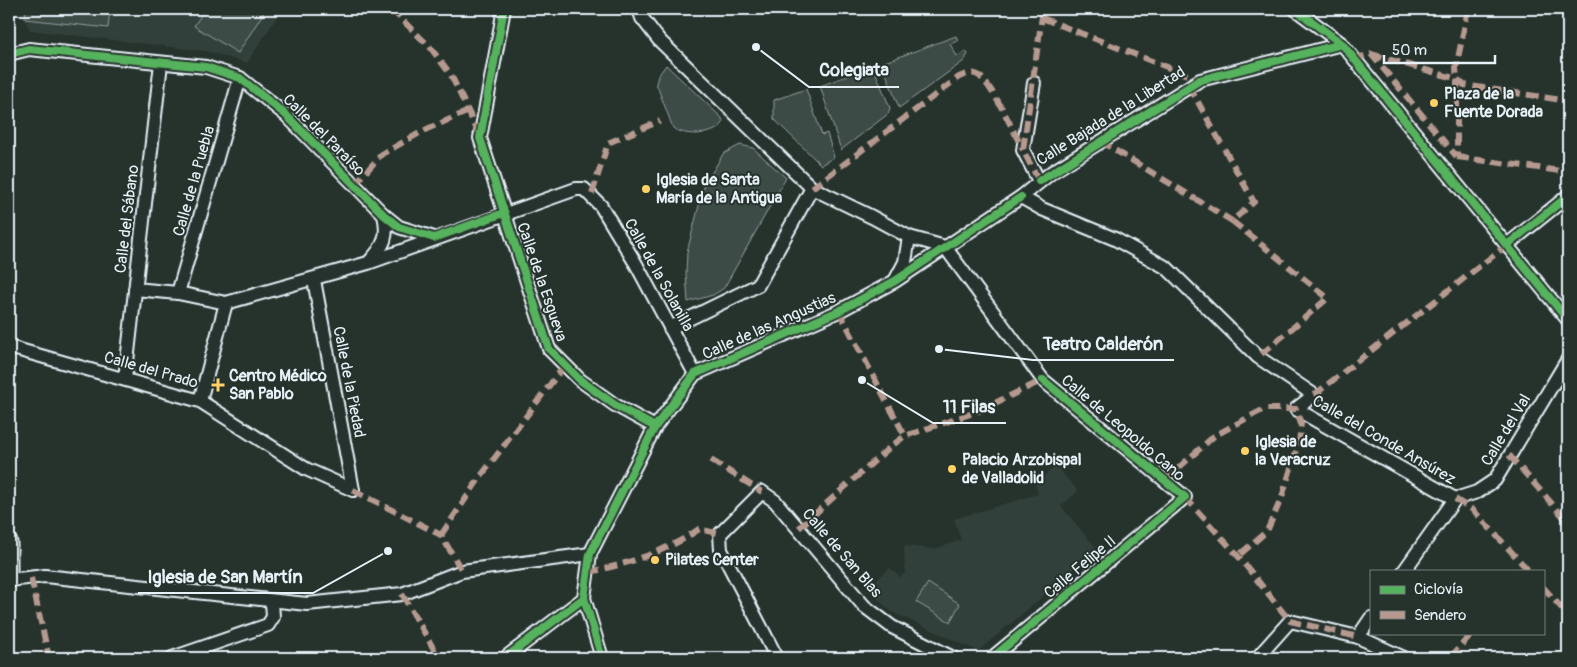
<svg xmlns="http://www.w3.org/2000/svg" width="1577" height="667" font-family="Pangolin,sans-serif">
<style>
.built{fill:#333f3a}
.green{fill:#3e4b47;stroke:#939ea0}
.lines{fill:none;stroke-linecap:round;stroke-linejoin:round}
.minor-casing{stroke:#e8f1f8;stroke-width:16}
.tertiary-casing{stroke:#e8f1f8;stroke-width:19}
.minor{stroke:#26332d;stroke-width:12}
.tertiary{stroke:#26332d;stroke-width:15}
.quiet{stroke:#b69a8f;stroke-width:6;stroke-dasharray:12 6;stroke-linecap:butt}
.cycleway-casing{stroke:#26332d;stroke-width:11}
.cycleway{stroke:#56b35d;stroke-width:8}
.poi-dot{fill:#ffd166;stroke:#26332d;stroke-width:2}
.labels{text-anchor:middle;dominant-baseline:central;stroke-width:4;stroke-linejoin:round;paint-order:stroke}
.poi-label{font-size:16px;font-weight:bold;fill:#e8f1f8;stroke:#26332d;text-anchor:start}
.street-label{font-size:16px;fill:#e8f1f8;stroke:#26332d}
.leader{fill:none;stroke:#e8f1f8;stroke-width:2}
.callout-dot{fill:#e8f1f8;stroke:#26332d;stroke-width:2}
.callout-label{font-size:18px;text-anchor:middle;font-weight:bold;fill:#e8f1f8;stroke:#26332d;stroke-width:4;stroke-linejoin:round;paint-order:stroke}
</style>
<rect width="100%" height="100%" fill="#26332d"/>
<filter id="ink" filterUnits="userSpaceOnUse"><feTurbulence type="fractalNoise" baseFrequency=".02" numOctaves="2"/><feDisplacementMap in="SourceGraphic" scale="10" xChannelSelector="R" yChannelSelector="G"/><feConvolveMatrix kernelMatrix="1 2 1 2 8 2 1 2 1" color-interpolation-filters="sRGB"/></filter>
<g filter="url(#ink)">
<g class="built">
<polygon points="19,9 282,9 247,63 206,51 30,30"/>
<polygon points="1056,466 1078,491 1061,506 1098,550 978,651 892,612 866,589 890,568 900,577 905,573 904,546 935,549 961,540 954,519 1038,494 1035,484"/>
</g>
<g class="green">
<polygon points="26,9 110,9 108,28 25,19"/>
<polygon points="205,9 266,9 238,53 194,26"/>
<polygon points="956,36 958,41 950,44 957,56 966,51 968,54 964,61 899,108 882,63"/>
<path d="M 666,65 L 722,118 L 723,123 C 716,136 684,137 673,128 L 656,83 L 658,76 Z"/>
<polygon points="873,66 890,108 888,114 841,150 820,86"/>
<polygon points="806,89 822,135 827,133 834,157 821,165 774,119 774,100"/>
<polygon points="740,145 753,148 786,178 724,288 713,295 688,302 686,274 687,252 704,186 723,154"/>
<polygon points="928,583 960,604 950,622 916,602"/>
</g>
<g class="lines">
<g class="minor-casing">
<g id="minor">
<polyline points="504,9 480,138 549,349 580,380 615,405 655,427"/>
<polyline points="639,9 642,18 659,40 812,188 872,217 909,237 945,247"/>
<polyline points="1295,9 1342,44 1568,320"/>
<polyline points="9,54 29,49 206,67 240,78 286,115 384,215 399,227 434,238"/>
<polyline points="1034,83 1023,150 1039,181"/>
<polyline points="1021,197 1042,209 1115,239 1167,268 1258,357 1314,395 1296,409 1455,499"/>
<polyline points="1507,245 1568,196"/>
<polyline points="945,247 1043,380 1185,497 992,658"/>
<path d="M 370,261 C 384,246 389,236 384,215"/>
<polyline points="896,279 905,262 909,237"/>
<polyline points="314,280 353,490"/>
<polyline points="135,289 178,293 226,303 368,263 576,189 584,189 601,206 636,264 695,374"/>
<polyline points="178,293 240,78"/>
<polyline points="670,328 758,285 812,188"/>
<polyline points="9,347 200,401 306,469 353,490"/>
<polyline points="125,379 161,63"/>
<polyline points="200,401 226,303"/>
<polyline points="1404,571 1455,499 1477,492 1495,480 1568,359"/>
<polyline points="9,580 45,576 307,604 402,594 462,571 590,554"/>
<polyline points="1358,637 1371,618"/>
<polyline points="172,658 268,625 273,617 272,602"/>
<polyline points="505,658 584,598"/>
<polyline points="602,658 584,598 590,554 655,427 695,374 839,311 895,281 1021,197 1052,172 1200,80 1342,44"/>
<polyline points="777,658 721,550 720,534 762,492 775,501 864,606 892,627 953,658"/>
<polyline points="1257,658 1290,621 1358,637 1404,658"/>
</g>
</g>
<g class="tertiary-casing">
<polyline id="tertiary" points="9,542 9,580"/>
</g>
<use href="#minor" class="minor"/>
<use href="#tertiary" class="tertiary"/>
<g class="quiet">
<polyline points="391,9 430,47 451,75 479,134"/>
<polyline points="1468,9 1456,68 1457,79 1464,85 1568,101"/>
<polyline points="1042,18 1200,80"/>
<polyline points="1371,54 1457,79 1457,157"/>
<polyline points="1353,59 1371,54 1457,157"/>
<polyline points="1189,86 1254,202 1232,221 1328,298 1258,357"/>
<polyline points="1100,141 1232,221"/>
<polyline points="1457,157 1568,172"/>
<polyline points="1039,181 1023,150 1043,9"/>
<polyline points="354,185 382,154 427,129 469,111"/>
<path d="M 812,188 L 959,77 C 966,74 972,72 978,75 C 992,84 1015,134 1023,150"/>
<polyline points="592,194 608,143 660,121"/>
<polyline points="839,311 905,436"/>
<polyline points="1314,395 1507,245"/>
<polyline points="1509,455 1568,522"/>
<polyline points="711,460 762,492"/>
<polyline points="1165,480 1214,436 1264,409 1296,409 1301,424 1299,443 1282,497 1267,531 1238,556"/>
<polyline points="353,490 441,535 462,571"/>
<polyline points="1185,497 1238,556 1290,621 1358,637"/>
<polyline points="1455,499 1473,510 1529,571"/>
<polyline points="799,528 890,447 905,436 976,412 1043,380"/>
<polyline points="441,535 481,476 564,366"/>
<path d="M 588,572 C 623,566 670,550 699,529 L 720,534"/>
<polyline points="31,578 49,658"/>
<polyline points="1543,587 1568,615"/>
<polyline points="402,594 439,658"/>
<polyline points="1450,658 1472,633"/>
</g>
<g class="cycleway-casing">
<g id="cycleway">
<polyline points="504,9 480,138 549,349 580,380 615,405 655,427"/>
<polyline points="1295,9 1342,44 1568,320"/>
<polyline points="9,54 29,49 206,67 240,78 286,115 384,215 399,227 434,238 504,213"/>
<polyline points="1039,181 1200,80 1342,44"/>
<polyline points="1507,245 1568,196"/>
<polyline points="505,658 584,598"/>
<polyline points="602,658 584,598 590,554 655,427 695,374 839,311 895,281 1021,197"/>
<polyline points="992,658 1185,497 1043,380"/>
</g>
</g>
<use href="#cycleway" class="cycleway"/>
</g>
</g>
<g class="poi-dot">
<circle cx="1434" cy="103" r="5"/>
<circle cx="646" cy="189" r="5"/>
<path d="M215.5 377.5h5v5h5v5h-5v5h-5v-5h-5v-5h5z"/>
<circle cx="1245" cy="451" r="5"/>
<circle cx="952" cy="469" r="5"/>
<circle cx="655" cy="560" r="5"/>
</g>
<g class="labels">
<g class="poi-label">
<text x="1444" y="94">Plaza de la<tspan x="1444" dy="18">Fuente Dorada</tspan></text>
<text x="656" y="180">Iglesia de Santa<tspan x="656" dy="18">María de la Antigua</tspan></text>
<text x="229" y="376">Centro Médico<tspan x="229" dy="18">San Pablo</tspan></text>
<text x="1255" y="442">Iglesia de<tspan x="1255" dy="18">la Veracruz</tspan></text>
<text x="962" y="460">Palacio Arzobispal<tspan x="962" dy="18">de Valladolid</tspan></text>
<text x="665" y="560">Pilates Center</text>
</g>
<g class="street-label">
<text transform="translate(1111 116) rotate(-32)">Calle Bajada de la Libertad</text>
<text transform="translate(324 135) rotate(45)">Calle del Paraíso</text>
<text transform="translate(194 181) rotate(-74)">Calle de la Puebla</text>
<text transform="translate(127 219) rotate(-83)">Calle del Sábano</text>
<text transform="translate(659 275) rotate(61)">Calle de la Solanilla</text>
<text transform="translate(542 282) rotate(71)">Calle de la Esgueva</text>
<text transform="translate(769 326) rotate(-24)">Calle de las Angustias</text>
<text transform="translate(151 370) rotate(16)">Calle del Prado</text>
<text transform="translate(349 382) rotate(79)">Calle de la Piedad</text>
<text transform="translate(1123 428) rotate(40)">Calle de Leopoldo Cano</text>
<text transform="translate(1506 430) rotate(-59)">Calle del Val</text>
<text transform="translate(1384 440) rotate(30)">Calle del Conde Ansúrez</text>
<text transform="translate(842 553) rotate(49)">Calle de San Blas</text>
<text transform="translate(1080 567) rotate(-40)">Calle Felipe II</text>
</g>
</g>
<path class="leader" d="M756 47L809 87H899M939 349L1033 360H1174M862 380L933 423H1006M388 551L313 593H138"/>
<g class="callout-dot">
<circle cx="756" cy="47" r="5"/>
<circle cx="939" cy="349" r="5"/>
<circle cx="862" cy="380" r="5"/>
<circle cx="388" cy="551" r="5"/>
</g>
<g class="callout-label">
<text x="854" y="76">Colegiata</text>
<text x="1103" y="350">Teatro Calderón</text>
<text x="969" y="413">11 Filas</text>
<text x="225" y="583">Iglesia de San Martín</text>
</g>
<rect width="1577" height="667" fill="none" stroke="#26332d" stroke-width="30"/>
<rect x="15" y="15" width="1547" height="637" fill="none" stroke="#e8f1f8" stroke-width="2" filter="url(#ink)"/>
<rect x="1370" y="570" width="175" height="65" fill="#26332d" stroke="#747f7e"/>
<rect x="1380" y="586" width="25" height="8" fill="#56b35d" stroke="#747f7e"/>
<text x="1414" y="594" font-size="15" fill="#e8f1f8">Ciclovía</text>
<rect x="1380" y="611" width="25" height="8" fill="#b69a8f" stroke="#747f7e"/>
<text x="1414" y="620" font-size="15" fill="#e8f1f8">Sendero</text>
<path d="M1384 55v8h111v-8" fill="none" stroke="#e8f1f8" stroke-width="2.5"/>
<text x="1392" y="55" font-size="15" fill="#e8f1f8" stroke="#26332d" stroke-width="4" paint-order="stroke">50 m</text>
</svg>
